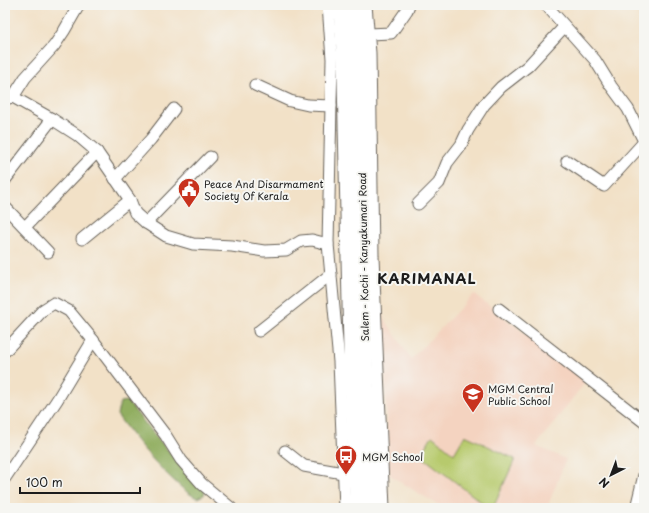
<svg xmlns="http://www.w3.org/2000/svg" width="649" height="513" font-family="'Playpen Sans',sans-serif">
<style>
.built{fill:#f4d3c0}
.green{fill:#b7ca6d;stroke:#6a7344}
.forest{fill:#91ae60;stroke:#56653e}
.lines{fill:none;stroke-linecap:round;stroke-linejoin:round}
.minor-casing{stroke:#676158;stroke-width:13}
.highway-casing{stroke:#676158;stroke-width:18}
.minor{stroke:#fff;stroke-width:11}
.highway{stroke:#fff;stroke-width:16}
.labels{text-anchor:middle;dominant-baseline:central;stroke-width:4;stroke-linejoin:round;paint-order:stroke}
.poi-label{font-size:10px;fill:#1c1c1c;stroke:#f6f6f2;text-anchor:start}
.street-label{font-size:10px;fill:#1c1c1c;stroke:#f6f6f2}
.district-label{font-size:14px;font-weight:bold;letter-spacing:1px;fill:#1c1c1c;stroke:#f6f6f2}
</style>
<rect width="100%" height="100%" fill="#f6f6f2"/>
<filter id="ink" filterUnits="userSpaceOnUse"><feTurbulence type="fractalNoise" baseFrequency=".025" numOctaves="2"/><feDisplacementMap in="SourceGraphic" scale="8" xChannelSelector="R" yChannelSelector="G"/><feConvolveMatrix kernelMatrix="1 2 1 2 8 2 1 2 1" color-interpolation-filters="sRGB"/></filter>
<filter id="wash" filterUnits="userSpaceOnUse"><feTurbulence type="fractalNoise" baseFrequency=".012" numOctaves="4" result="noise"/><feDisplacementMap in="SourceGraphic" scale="16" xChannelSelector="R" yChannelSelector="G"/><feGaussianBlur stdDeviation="0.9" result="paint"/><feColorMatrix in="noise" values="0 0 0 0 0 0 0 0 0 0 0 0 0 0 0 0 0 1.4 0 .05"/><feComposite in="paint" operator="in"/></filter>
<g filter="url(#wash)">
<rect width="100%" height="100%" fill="#f2e1c7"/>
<polygon class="built" points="474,294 586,381 536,446 566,459 547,508 444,508 413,490 390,475 388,465 383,316 411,359"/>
<polygon class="green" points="465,435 515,459 493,508 489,508 420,455 432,436 454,454"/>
<path class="forest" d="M 127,401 C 152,432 176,461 205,489 L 204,495 L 197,498 C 185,492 179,485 170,477 C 150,458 133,437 117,415 L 120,402 Z"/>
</g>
<g filter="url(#ink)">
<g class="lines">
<g class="minor-casing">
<g id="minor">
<polyline points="328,5 332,59 328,244 339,362 345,508"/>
<polyline points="366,5 370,53 373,256 384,508"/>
<polyline points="546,5 595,60 611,86 628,109 644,141"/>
<polyline points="369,34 391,33 407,10 409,5"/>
<polyline points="255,85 290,101 308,105 331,106"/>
<polyline points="13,97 25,78 54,46 64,31 79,5"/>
<polyline points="5,99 13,97 52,119 77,135 97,152 130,200 135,213 146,223 166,236 193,244 232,246 264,251 286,250 301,241 312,240 328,244"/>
<polyline points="567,161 604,186 644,142"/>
<polyline points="115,179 151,139 174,109"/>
<polyline points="5,180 52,119"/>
<polyline points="418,204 439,183 447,163 461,145 468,130 484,105 501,87 528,66 564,27"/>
<polyline points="5,207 48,252"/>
<polyline points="146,223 210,157"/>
<polyline points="25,227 97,152"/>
<polyline points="82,239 130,200"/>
<polyline points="499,309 644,422"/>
<polyline points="259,331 331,274"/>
<polyline points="5,351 43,310 54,303 69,311 93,340 166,436 181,460 202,484 231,508"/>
<polyline points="285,451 304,466 343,473"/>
<polyline points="5,478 57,400 93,340"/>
<polyline points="636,508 644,475"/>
</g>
</g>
<g class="highway-casing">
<g id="highway">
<polyline points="341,5 345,56 352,371 358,508"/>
<polyline points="355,5 358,53 365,369 372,508"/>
</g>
</g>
<use href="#minor" class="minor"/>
<use href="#highway" class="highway"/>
</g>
</g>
<defs>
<g id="civic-pin" transform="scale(1.15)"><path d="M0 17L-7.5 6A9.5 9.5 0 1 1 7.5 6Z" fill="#c8321e" stroke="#f6f6f2"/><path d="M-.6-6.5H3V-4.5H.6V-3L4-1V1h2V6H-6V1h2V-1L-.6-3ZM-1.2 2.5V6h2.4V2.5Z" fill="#fff"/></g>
<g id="school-pin" transform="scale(1.15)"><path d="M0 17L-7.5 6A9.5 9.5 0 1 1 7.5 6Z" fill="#c8321e" stroke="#f6f6f2"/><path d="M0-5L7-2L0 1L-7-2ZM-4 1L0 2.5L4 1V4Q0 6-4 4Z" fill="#fff"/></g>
<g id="bus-pin" transform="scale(1.15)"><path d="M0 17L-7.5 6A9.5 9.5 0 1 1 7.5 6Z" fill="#c8321e" stroke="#f6f6f2"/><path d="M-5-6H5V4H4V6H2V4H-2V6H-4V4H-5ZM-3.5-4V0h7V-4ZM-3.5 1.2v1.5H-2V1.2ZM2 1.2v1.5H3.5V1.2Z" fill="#fff"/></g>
</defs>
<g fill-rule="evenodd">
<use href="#civic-pin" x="189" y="189"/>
<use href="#school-pin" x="473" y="394"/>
<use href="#bus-pin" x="346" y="456"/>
</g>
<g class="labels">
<g class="poi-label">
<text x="204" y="183">Peace And Disarmament<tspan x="204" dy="12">Society Of Kerala</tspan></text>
<text x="488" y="388">MGM Central<tspan x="488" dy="12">Public School</tspan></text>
<text x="362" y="456">MGM School</text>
</g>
<g class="street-label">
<text transform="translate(363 257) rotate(-91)">Salem - Kochi - Kanyakumari Road</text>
</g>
<g class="district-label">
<text x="427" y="278">KARIMANAL</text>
</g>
</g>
<rect width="649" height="513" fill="none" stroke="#f6f6f2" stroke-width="20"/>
<g transform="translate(611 475) rotate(222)" stroke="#f6f6f2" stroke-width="3" paint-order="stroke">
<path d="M0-3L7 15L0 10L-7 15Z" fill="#1c1c1c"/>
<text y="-6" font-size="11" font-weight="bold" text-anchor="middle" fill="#1c1c1c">N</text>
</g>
<path d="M20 487v6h120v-6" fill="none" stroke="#1c1c1c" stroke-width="2"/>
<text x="26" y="487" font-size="12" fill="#1c1c1c" stroke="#f6f6f2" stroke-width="3" paint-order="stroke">100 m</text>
</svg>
